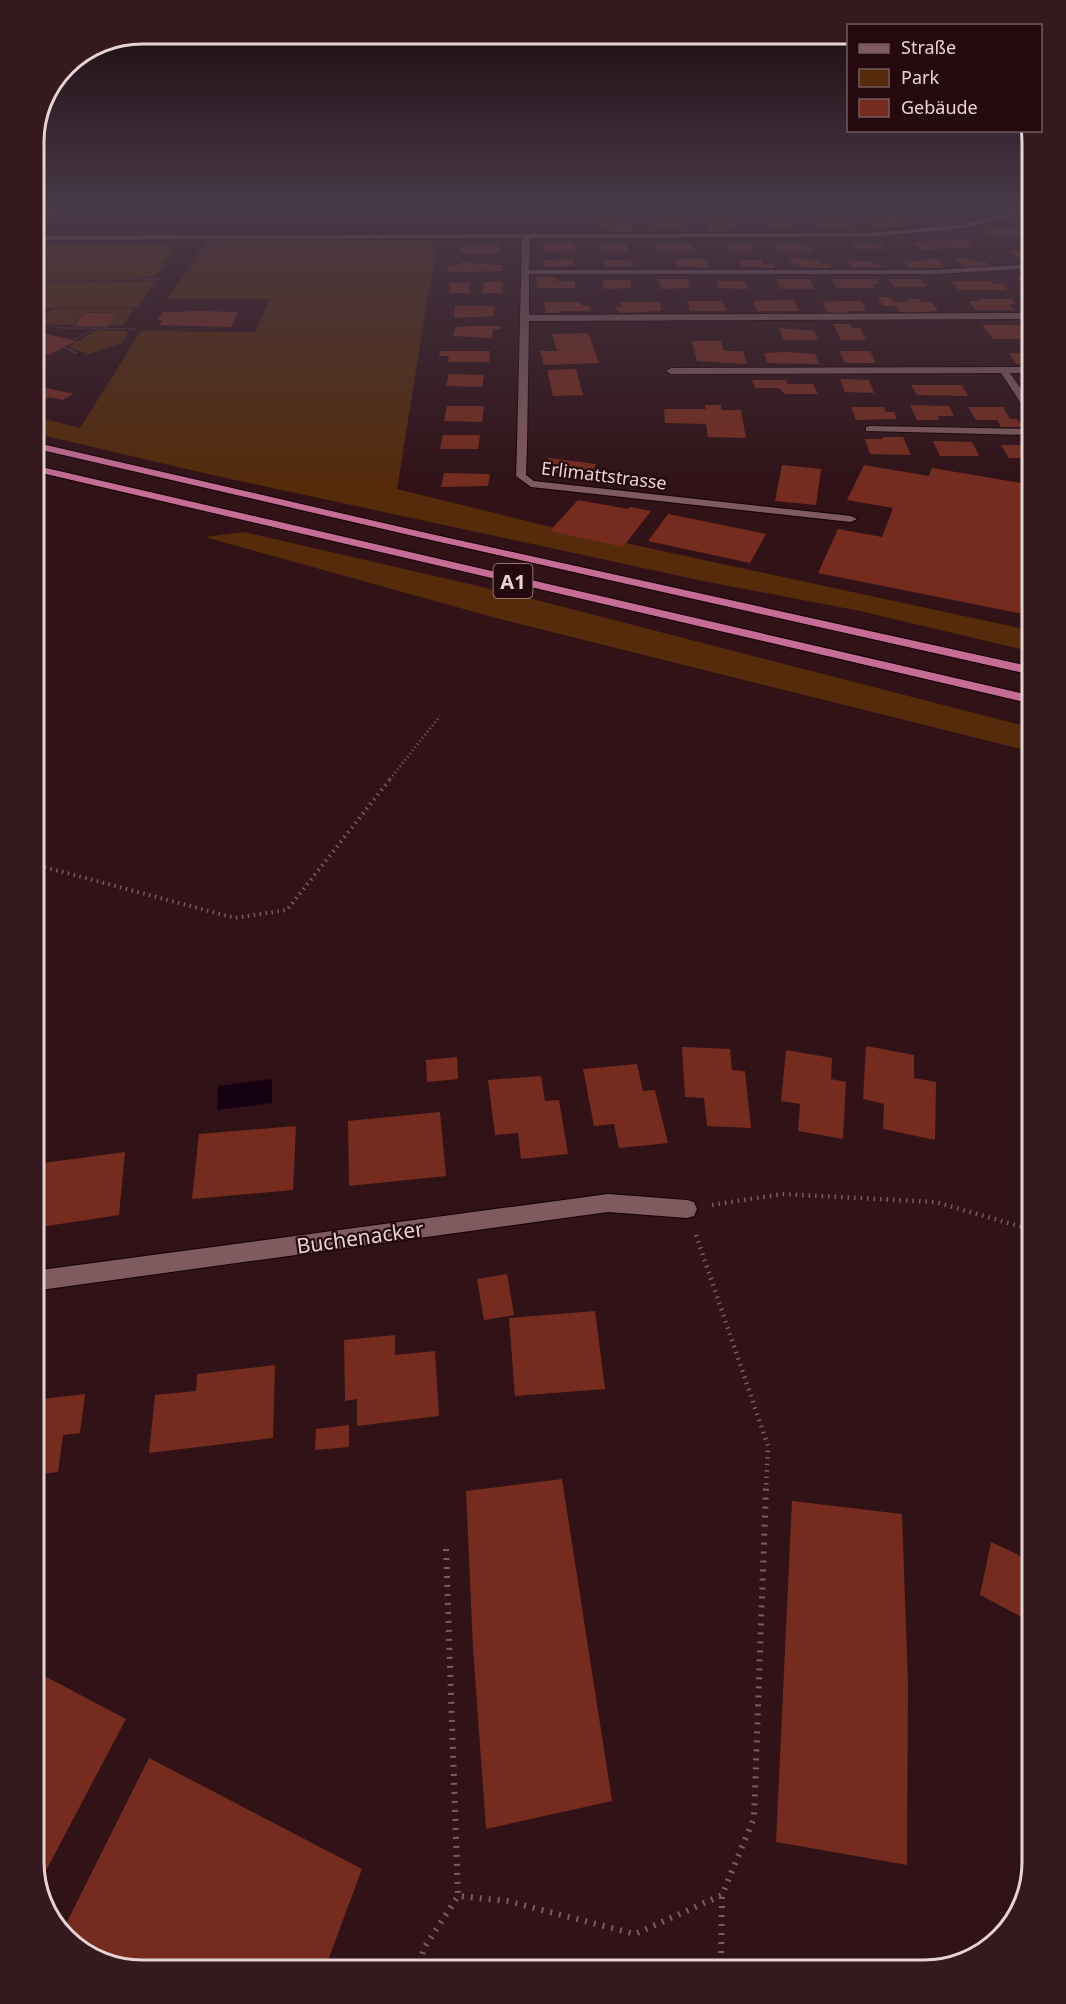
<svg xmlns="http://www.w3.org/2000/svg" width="1066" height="2004" font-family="'Noto Sans',sans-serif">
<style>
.green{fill:#552b0b}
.water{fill:#150014}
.building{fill:#752c1f}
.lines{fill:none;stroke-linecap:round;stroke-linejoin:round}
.service-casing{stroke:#160104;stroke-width:2}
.minor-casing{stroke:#160104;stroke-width:2}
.motorway-casing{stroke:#160104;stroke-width:2}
.path-far5{stroke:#785d61;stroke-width:1.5;stroke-dasharray:1 2;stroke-linecap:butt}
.path-far4{stroke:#785d61;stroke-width:2;stroke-dasharray:1 2;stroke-linecap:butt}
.path-far3{stroke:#785d61;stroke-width:3;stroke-dasharray:1 3;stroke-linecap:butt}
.path-far2{stroke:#785d61;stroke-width:4;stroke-dasharray:1.5 4.5;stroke-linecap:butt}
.path-far1{stroke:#785d61;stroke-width:4.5;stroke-dasharray:1.5 5;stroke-linecap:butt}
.path{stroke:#785d61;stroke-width:6;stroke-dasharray:2 7;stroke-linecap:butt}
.service{fill:#7f5a5e;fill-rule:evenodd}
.minor{fill:#7f5a5e;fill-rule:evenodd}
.motorway{fill:#c56d97;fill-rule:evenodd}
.labels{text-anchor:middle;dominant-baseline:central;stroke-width:4.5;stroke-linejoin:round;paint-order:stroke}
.far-street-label{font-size:18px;fill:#e8d3d4;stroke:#26090e}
.shield{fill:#26090e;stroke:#ae9699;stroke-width:1.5}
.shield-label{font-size:20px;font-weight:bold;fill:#e8d3d4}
.street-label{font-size:21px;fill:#e8d3d4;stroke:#26090e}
.rim{fill:none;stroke:#e8d3d4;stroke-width:3}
</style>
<rect width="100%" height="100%" fill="#301217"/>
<g class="green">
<polygon points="205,242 439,242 428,295 397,489 547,526 1033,631 1033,652 860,611 703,581 208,474 33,433 33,416 80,428 141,331 255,332 270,299 168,299"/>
<polygon points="163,244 176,248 156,275 145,278 33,279 33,245"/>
<polygon points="155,281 137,307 33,308 33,282"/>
<polygon points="134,308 123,325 108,325 116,313 84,312 73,325 48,324 33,319 55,309"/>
<polygon points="97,330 129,331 122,343 89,354 68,347"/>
<polygon points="244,532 517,595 1033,728 1033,752 496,618 205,537"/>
</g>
<polygon class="water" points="272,1079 272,1103 217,1110 218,1086"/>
<g class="building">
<polygon points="33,206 69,206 45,219 33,218"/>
<polygon points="898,217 908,226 874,228 867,221"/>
<polygon points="654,221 681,221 684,229 652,230 651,227 656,227"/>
<polygon points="706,221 733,222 735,228 725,228 726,231 708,231"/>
<polygon points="827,221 847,221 852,229 817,229 814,223 829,223"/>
<polygon points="598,223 632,223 633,232 613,232 612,228 599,228"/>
<polygon points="765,223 791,223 794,230 769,230"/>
<polygon points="1016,229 1025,236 993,237 984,230"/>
<polygon points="967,240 976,247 922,250 913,242"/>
<polygon points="543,243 574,243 575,251 544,252"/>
<polygon points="850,243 871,243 873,245 883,245 886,249 855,249"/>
<polygon points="600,244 628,244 629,251 601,251"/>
<polygon points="656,244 692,244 694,251 658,251"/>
<polygon points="726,244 751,244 754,251 729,251"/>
<polygon points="773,244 802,244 804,247 812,247 814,251 777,251"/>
<polygon points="467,245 500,245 500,253 463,253 463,251 460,251 461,248 467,248"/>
<polygon points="1033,250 1033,257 1019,258 1010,251"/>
<polygon points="790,258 821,261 822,264 830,264 831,268 800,267 799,264 792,264"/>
<polygon points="573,259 574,266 545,267 544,260"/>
<polygon points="675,259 706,259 709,268 677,266"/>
<polygon points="924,259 939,259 944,268 907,267 904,261 926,261"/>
<polygon points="955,259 973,259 977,262 986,262 990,266 964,267"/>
<polygon points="603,260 631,260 633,266 604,266"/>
<polygon points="740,260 762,260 762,264 774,264 775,268 741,266"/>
<polygon points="849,261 873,261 874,265 882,265 883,267 852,267"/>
<polygon points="460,262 503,265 502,271 447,272 448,265 460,265"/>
<polygon points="536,277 556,277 557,281 547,282 575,281 575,288 537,288"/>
<polygon points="1017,277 1033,277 1033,285 1023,285"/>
<polygon points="658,279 688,279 690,288 661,289"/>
<polygon points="777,279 810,279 814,289 780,289"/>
<polygon points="832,279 876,279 879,284 872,284 874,288 837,288"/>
<polygon points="889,279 921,279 927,287 894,287"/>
<polygon points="603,280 631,280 631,288 603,289"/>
<polygon points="716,281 745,281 748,289 718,288"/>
<polygon points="952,281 992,281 994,284 1003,284 1007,290 959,290"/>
<polygon points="484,282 503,282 502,293 483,293"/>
<polygon points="450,283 470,283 469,293 449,293"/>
<polygon points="878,297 890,297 893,302 910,302 907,299 919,299 921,302 932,302 938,311 909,313 899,311 896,306 883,306"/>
<polygon points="977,299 1011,299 1015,304 1009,304 1014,310 975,310 969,301 979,301"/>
<polygon points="794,300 799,311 757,311 753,301"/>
<polygon points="687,301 722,301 726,311 690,311"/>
<polygon points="840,301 862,301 866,311 846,311 847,315 831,315 830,312 827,312 823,302"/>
<polygon points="544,302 581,302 582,306 589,306 590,311 559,311 559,313 546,313"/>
<polygon points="621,302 660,302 661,311 620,313 615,308 621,307"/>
<polygon points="455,306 494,306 493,316 454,318"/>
<polygon points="203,311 238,312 231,327 159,325 162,320 157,320 163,312"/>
<polygon points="84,313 116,313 107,327 74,326"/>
<polygon points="833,324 850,324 852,328 860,328 866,340 841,340"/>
<polygon points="982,325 1018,325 1025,332 1018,332 1024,339 993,339"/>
<polygon points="472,326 501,326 501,329 493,329 492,338 453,336 455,327"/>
<polygon points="779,328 814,331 818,340 784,340"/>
<polygon points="33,331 77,341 49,355 33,351"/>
<polygon points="588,333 599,363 544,365 540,351 557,351 552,334"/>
<polygon points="692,341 721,341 724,351 743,351 747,364 697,361"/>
<polygon points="440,351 490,351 489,362 448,362 449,356 439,356"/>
<polygon points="839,351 870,351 876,363 845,363"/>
<polygon points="786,352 815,354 819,364 767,363 764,353"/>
<polygon points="1009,353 1033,353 1033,364 1016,364"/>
<polygon points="576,369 583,395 553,396 547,370"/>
<polygon points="449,374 484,375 482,387 446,386"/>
<polygon points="840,379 869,380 874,393 845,392"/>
<polygon points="752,380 786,380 788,384 813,384 818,394 785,394 779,388 755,388"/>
<polygon points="33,385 74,394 62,400 50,397 33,406"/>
<polygon points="911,385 962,385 968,396 917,395"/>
<polygon points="705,405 721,405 721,410 741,410 746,438 708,437 706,424 665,423 664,409 706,409"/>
<polygon points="910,405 949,406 954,416 937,416 939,420 917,420"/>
<polygon points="447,406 484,406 482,422 444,421"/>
<polygon points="851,407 884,407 886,412 894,412 897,419 856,420"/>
<polygon points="968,407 1003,407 1010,419 1017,419 1023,427 1001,427 997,420 976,420"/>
<polygon points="443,435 480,435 478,449 440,449"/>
<polygon points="882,437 903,437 911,455 870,454 865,439 883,439"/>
<polygon points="933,441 972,442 979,456 940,456"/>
<polygon points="1001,445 1033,445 1033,458 1009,458"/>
<polygon points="549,458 596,464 591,476 542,471"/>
<polygon points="782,465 821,469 816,505 775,501"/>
<polygon points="864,465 929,476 932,468 1033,485 1033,616 818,573 838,529 882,537 893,508 847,500"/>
<polygon points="444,473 490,474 488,486 441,487"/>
<polygon points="578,500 628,509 630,507 651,511 623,547 550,531"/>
<polygon points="668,514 766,534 750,563 648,541"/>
<polygon points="866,1046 914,1055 914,1078 936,1082 935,1140 883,1129 884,1104 863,1099"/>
<polygon points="682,1047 730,1049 732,1070 745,1071 751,1128 707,1126 704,1098 685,1097"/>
<polygon points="786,1050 832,1058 831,1079 846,1082 843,1139 798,1131 800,1104 781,1101"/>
<polygon points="457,1057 458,1079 427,1082 426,1060"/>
<polygon points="637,1064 643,1091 655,1090 668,1143 619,1148 614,1124 594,1126 583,1069"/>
<polygon points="541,1076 545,1101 559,1100 568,1154 521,1159 518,1133 495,1135 488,1080"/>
<polygon points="440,1112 446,1176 349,1186 348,1121"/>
<polygon points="296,1126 293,1190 192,1199 199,1134"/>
<polygon points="125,1152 119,1215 34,1228 43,1163"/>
<polygon points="507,1274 514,1315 484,1320 477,1279"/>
<polygon points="595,1311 605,1389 515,1396 509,1318"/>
<polygon points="395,1335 395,1355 435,1351 439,1416 357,1426 357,1399 345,1401 344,1340"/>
<polygon points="275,1365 273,1438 149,1453 155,1395 196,1391 197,1374"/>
<polygon points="85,1394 80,1433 63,1435 58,1472 33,1475 33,1400"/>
<polygon points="349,1425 349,1447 315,1450 316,1429"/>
<polygon points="562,1479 612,1801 486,1829 473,1648 466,1491"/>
<polygon points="792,1501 902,1514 908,1684 907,1865 776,1842"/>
<polygon points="991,1542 1033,1562 1033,1623 980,1595"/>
<polygon points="33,1670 126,1719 41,1880 36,1877 33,1863"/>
<polygon points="149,1758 362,1869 324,1971 137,1971 64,1928"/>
</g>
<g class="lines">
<g class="service-casing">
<polygon id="service" points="522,442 527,445 526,475 534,481 851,516 857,519 851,522 531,487 516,476 517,445"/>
</g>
<g class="minor-casing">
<g id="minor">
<polygon points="1033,208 1033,212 960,229 867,237 530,238 529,270 935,270 1033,264 1033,268 935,274 529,274 529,315 1033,313 1033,319 529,321 527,445 522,448 517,445 522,238 33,240 33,236 867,233 960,225"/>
<polygon points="1033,367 1033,373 1010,373 1033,407 1033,418 1030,417 1001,373 671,374 666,371 671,368"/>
<polygon points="870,426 1033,429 1033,435 866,431 866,427"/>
<polygon points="608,1194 687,1200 694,1202 697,1209 694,1216 687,1218 608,1212 33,1291 33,1271"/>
</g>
</g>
<g class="motorway-casing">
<g id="motorway">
<polygon points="33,442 431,534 1033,667 1033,675 431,540 33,448"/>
<polygon points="33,465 1033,696 1033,704 33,471"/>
</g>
</g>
<g class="path-far5">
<polyline points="74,206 68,210 77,211"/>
<polyline points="479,206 491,215"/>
<polyline points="68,217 78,211"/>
<polyline points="33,280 168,279"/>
<polyline points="33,314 47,307"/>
<polyline points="33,322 61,328 136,329"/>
<polyline points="75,339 93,330"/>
<polyline points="65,348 74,352"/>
</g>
<polyline class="path-far4" points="70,350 78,354"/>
<polyline class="path-far3" points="390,779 440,716"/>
<polyline class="path-far2" points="33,864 235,918 287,910 391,778"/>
<g class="path-far1">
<polyline points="712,1205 782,1194 935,1202 1033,1230"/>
<polyline points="696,1235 768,1446 766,1489"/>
</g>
<g class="path">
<polyline points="446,1549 458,1896"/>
<polyline points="417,1971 424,1948 458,1896 507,1901 635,1934 722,1895 754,1818 766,1488"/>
<polyline points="721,1971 722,1895"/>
</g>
<use href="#service" class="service"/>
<use href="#minor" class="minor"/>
<use href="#motorway" class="motorway"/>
</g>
<linearGradient id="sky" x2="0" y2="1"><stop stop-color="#1a0a0d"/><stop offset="0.42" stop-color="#483947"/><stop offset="1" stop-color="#483947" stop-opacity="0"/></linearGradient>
<rect width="1066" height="487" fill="url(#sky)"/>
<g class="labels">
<g class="far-street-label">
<text transform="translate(604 475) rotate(7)">Erlimattstrasse</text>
</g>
<rect class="shield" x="493.5" y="564" width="39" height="34" rx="4.5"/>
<g class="shield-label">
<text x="513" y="581">A1</text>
</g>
<g class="street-label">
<text transform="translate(360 1237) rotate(-8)">Buchenacker</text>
</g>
</g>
<path d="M0 0H1066V2004H0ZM142 44H924A98 98 0 0 1 1022 142V1862A98 98 0 0 1 924 1960H142A98 98 0 0 1 44 1862V142A98 98 0 0 1 142 44Z" fill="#36191e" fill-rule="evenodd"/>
<path class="rim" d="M142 44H924A98 98 0 0 1 1022 142V1862A98 98 0 0 1 924 1960H142A98 98 0 0 1 44 1862V142A98 98 0 0 1 142 44Z"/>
<rect x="847" y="24" width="195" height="108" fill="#26090e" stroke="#745a5d" stroke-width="1.5"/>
<rect x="859" y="44" width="30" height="9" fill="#7f5a5e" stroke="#745a5d" stroke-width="1.5"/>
<text x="901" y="54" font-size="18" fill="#e8d3d4">Straße</text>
<rect x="859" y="69" width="30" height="18" fill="#552b0b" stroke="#745a5d" stroke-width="1.5"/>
<text x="901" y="84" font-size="18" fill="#e8d3d4">Park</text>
<rect x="859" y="99" width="30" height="18" fill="#752c1f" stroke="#745a5d" stroke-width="1.5"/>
<text x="901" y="114" font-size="18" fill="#e8d3d4">Gebäude</text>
</svg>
